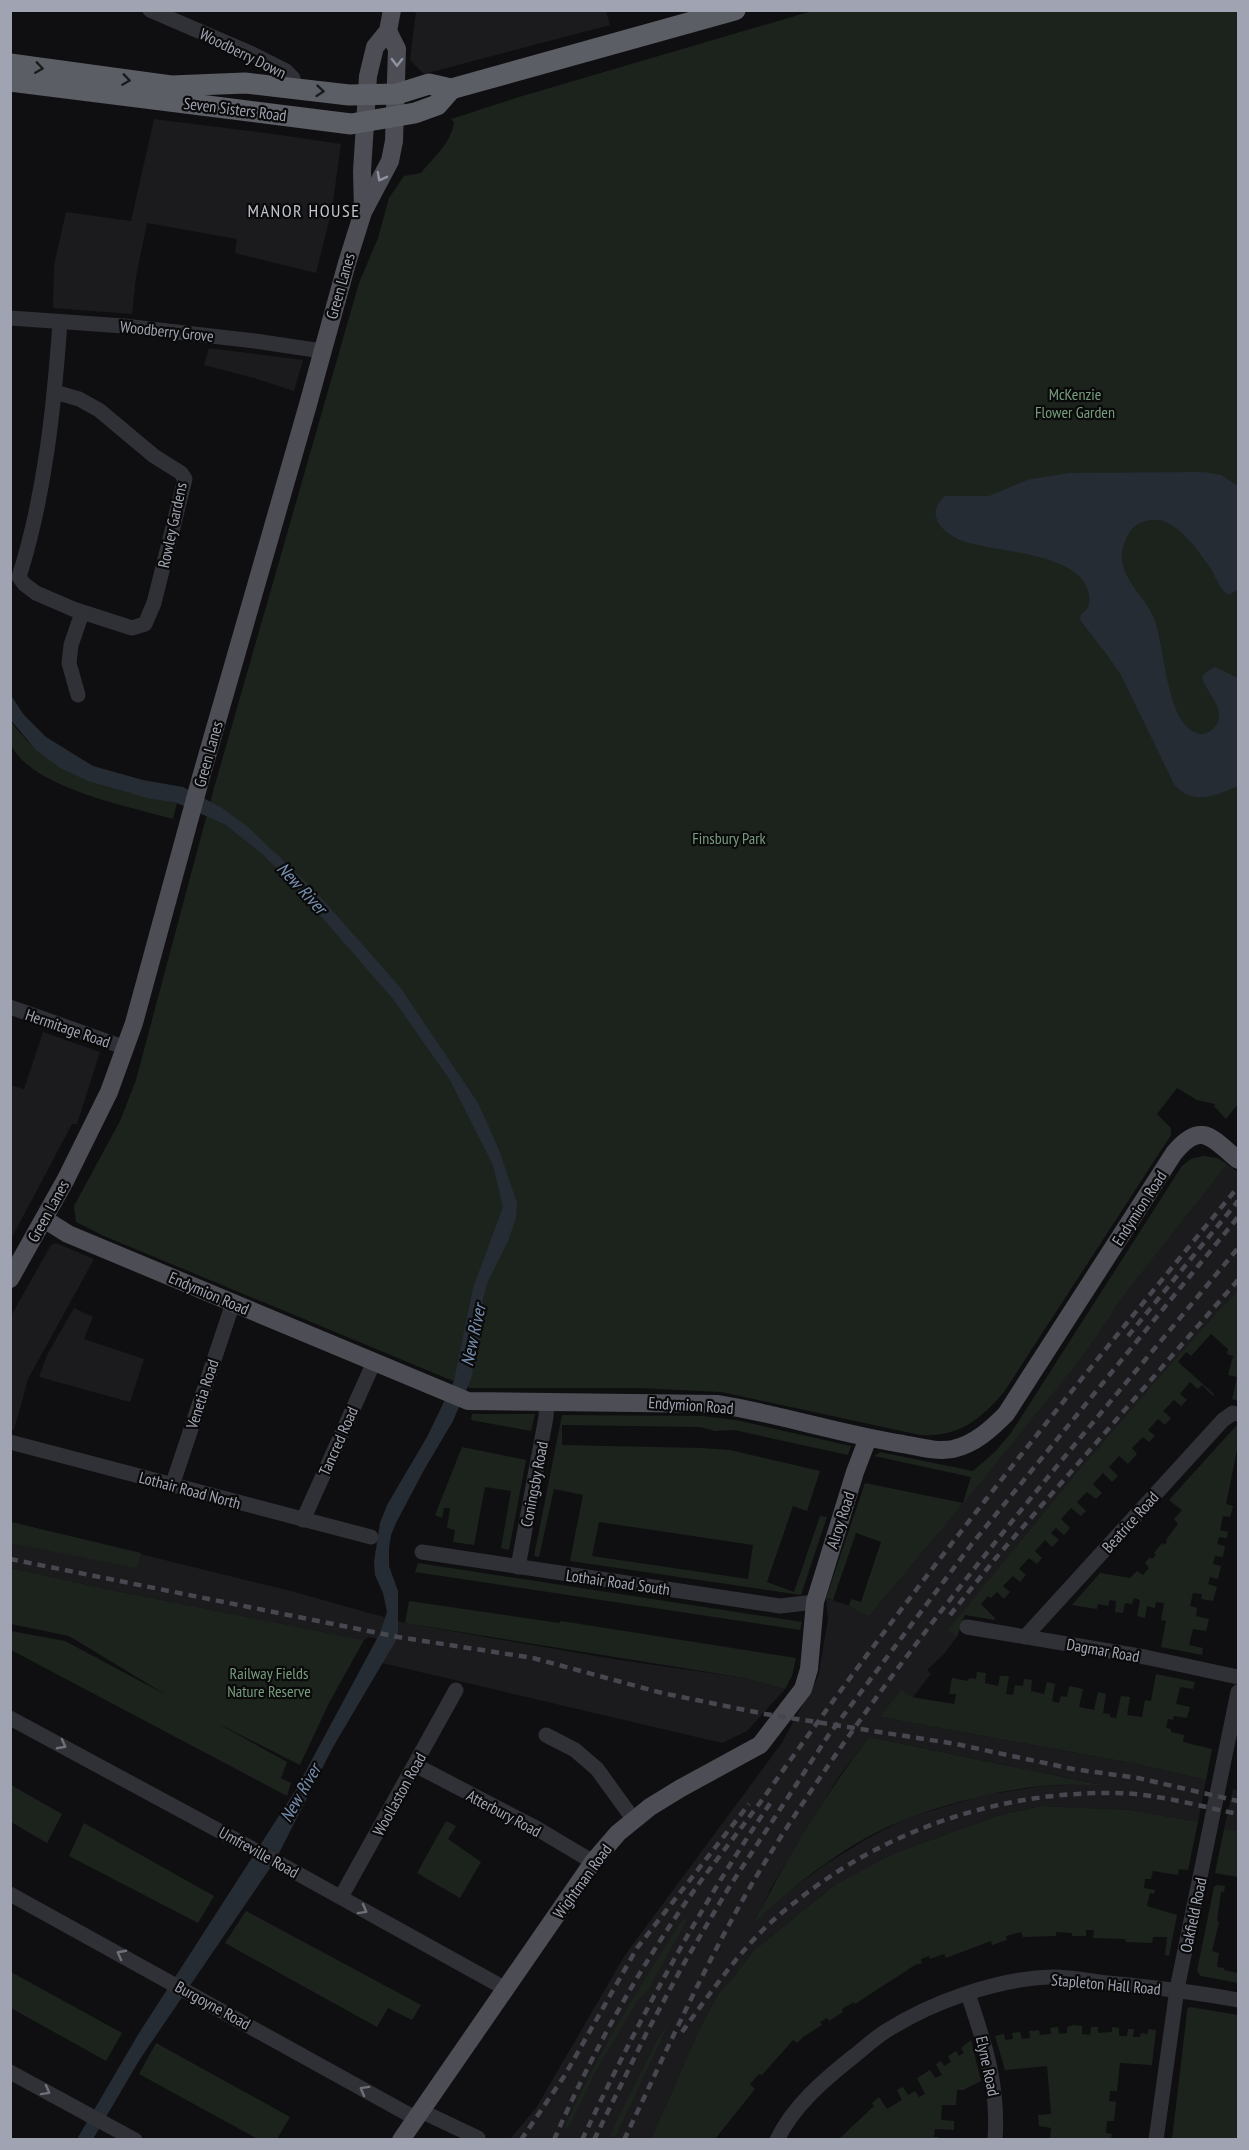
<svg xmlns="http://www.w3.org/2000/svg" width="1249" height="2150" font-family="'PT Sans Narrow',sans-serif">
<style>
.built{fill:#1b1b1e;fill-rule:evenodd}
.green{fill:#1c231d;fill-rule:evenodd}
.water{fill:#262c34}
.lines{fill:none;stroke-linecap:round;stroke-linejoin:round}
.minor{stroke:#303136;stroke-width:15}
.major{stroke:#4c4d55;stroke-width:18}
.highway{stroke:#5c5e66;stroke-width:21}
.rail{stroke:#47484f;stroke-width:4.5;stroke-dasharray:8 6;stroke-linecap:butt}
.oneway{stroke:#8f939f}
.oneway2{stroke:#1a1b1d}
.oneway3{stroke:#6e707a}
.labels{text-anchor:middle;dominant-baseline:central;stroke-width:4.5;stroke-linejoin:round;paint-order:stroke}
.street-label{font-size:16px;fill:#a0a4b2;stroke:#0a0a0b}
.park-label{font-size:16px;fill:#779d7d;stroke:#0a0a0b}
.neighbourhood-label{font-size:18px;letter-spacing:1.5px;fill:#c1c3ce;stroke:#0a0a0b}
.water-label{font-size:18px;font-style:italic;fill:#768eae;stroke:#0a0a0b}
</style>
<rect width="100%" height="100%" fill="#0f0f11"/>
<g class="built">
<polygon points="416,11 606,11 610,25 424,74 410,60"/>
<polygon points="154,119 273,134 341,144 332,209 316,273 235,253 237,239 147,223 136,277 132,314 53,308 54,265 66,212 131,221"/>
<polygon points="209,348 303,360 294,391 254,378 204,365"/>
<polygon points="43,1032 100,1052 77,1124 72,1124 11,1239 11,1085 24,1089"/>
<path d="M 1203,1156 L 1221,1160 L 1238,1172 L 1238,1302 L 1186,1352 L 1110,1439 L 964,1615 L 958,1635 L 944,1654 L 927,1670 L 931,1674 L 913,1697 L 880,1717 L 1137,1764 L 1206,1780 L 1198,1822 L 1131,1810 L 1041,1806 L 1000,1815 L 892,1854 L 836,1884 L 752,1952 L 733,1978 L 718,1994 L 699,2030 L 651,2139 L 509,2140 L 536,2108 L 625,1955 L 781,1744 L 818,1677 L 828,1619 L 826,1598 L 856,1608 L 869,1616 L 963,1503 L 973,1471 L 995,1452 L 1011,1433 L 1182,1166 L 1191,1159 ZM 869,1737 L 1098,1784 L 1099,1784 L 1044,1786 L 984,1795 L 907,1818 L 868,1838 L 826,1864 L 786,1893 L 756,1921 L 771,1888 L 838,1778 Z"/>
<polygon points="56,1243 94,1259 28,1379 14,1430 10,1429 11,1316 51,1245"/>
<polygon points="74,1308 93,1317 84,1339 144,1359 130,1402 39,1377 47,1355"/>
<polygon points="11,1522 291,1591 405,1623 613,1659 745,1678 785,1689 747,1731 722,1743 382,1663 393,1642 369,1637 364,1640 106,1589 11,1568"/>
<polygon points="1233,1789 1238,1790 1238,1831 1224,1829"/>
</g>
<g class="green">
<path d="M 812,11 L 1238,11 L 1238,1104 L 1226,1119 L 1214,1106 L 1215,1104 L 1197,1100 L 1177,1088 L 1157,1114 L 1171,1128 L 1171,1135 L 1004,1392 C 980,1420 959,1437 920,1435 L 721,1392 L 638,1388 L 470,1388 L 104,1236 L 76,1222 L 74,1206 L 120,1121 L 136,1080 L 214,788 L 359,283 L 378,238 L 389,198 L 404,176 L 421,173 C 433,158 452,142 454,122 L 451,119 L 519,97 Z"/>
<path d="M 10,720 C 47,774 115,792 177,803 L 173,819 C 130,807 34,788 12,747 C 8,740 11,727 10,720 Z"/>
<path d="M 1203,1156 L 1217,1158 L 1227,1164 L 1119,1301 C 1091,1349 1053,1393 1018,1436 C 969,1497 919,1556 869,1616 L 849,1606 L 851,1599 L 861,1602 L 881,1542 L 856,1533 L 833,1600 L 826,1598 L 865,1483 L 963,1503 L 971,1477 L 874,1456 L 880,1452 L 973,1471 L 995,1452 L 1011,1433 L 1182,1166 L 1191,1159 Z"/>
<polygon points="1238,1290 1238,1401 1232,1399 1237,1377 1228,1375 1233,1356 1227,1354 1228,1349 1211,1334 1191,1356 1186,1352 1178,1362 1214,1394 1213,1396 1202,1385 1198,1389 1190,1382 1180,1394 1187,1400 1181,1406 1174,1400 1163,1411 1171,1418 1165,1425 1158,1419 1148,1430 1155,1436 1149,1442 1143,1437 1132,1448 1137,1454 1128,1464 1119,1456 1109,1467 1118,1476 1112,1482 1103,1473 1093,1484 1102,1493 1096,1499 1087,1492 1077,1502 1086,1511 1081,1516 1071,1508 1061,1519 1070,1528 1064,1535 1056,1528 1051,1533 1059,1540 1052,1547 1045,1540 1035,1551 1042,1558 1037,1564 1029,1558 1019,1569 1026,1575 1020,1582 1013,1576 1003,1586 1010,1592 1004,1599 997,1592 991,1598 988,1596 981,1604 995,1618 994,1620 965,1615 957,1636 948,1630 1076,1474 1177,1357"/>
<polygon points="472,1414 535,1414 531,1431 471,1420"/>
<path d="M 562,1415 L 702,1416 L 736,1420 L 851,1446 L 848,1455 L 734,1430 L 715,1431 L 700,1427 L 562,1425 L 562,1445 L 700,1448 L 730,1450 L 820,1471 L 807,1511 L 793,1506 L 767,1582 L 794,1592 L 820,1516 L 827,1517 L 801,1595 L 570,1561 L 583,1495 L 554,1489 L 539,1557 L 534,1556 ZM 599,1522 L 753,1545 L 748,1579 L 592,1556 Z"/>
<polygon points="1236,1426 1238,1427 1238,1450 1237,1450 1226,1504 1233,1506 1230,1517 1223,1516 1220,1530 1228,1532 1227,1538 1219,1537 1217,1544 1225,1546 1223,1557 1215,1556 1213,1564 1221,1566 1218,1579 1210,1577 1208,1584 1217,1587 1213,1601 1201,1599 1202,1594 1193,1593 1190,1606 1197,1608 1196,1616 1209,1619 1206,1631 1193,1629 1189,1645 1203,1648 1202,1655 1161,1647 1166,1621 1161,1620 1164,1603 1156,1602 1155,1608 1147,1606 1145,1618 1137,1616 1140,1600 1134,1598 1132,1604 1125,1603 1123,1613 1115,1612 1116,1601 1110,1600 1108,1606 1098,1604 1097,1609 1072,1605 1100,1573 1130,1578 1137,1571 1143,1575 1149,1568 1145,1563 1150,1557 1152,1559 1156,1555 1154,1553 1162,1543 1164,1545 1167,1542 1166,1540 1178,1524 1174,1519 1182,1510 1169,1500"/>
<polygon points="462,1447 526,1460 509,1550 501,1548 511,1491 485,1487 474,1545 453,1542 455,1530 447,1528 450,1508 444,1508 442,1518 435,1515"/>
<polygon points="11,1522 141,1553 137,1568 11,1543"/>
<polygon points="418,1563 802,1622 800,1630 415,1572"/>
<polygon points="11,1568 106,1589 364,1640 329,1703 300,1765 215,1722 287,1762 281,1778 291,1783 287,1796 11,1650 11,1631 65,1641 168,1696 69,1636 11,1624"/>
<polygon points="409,1601 559,1623 561,1621 796,1658 792,1676 785,1689 745,1678 405,1623"/>
<polygon points="977,1672 986,1673 985,1683 998,1686 1000,1676 1009,1676 1006,1694 1013,1695 1015,1685 1023,1686 1024,1679 1032,1680 1031,1691 1044,1694 1047,1682 1055,1684 1052,1701 1059,1703 1061,1696 1067,1697 1069,1686 1083,1689 1079,1707 1094,1710 1098,1692 1106,1694 1103,1713 1110,1714 1110,1717 1116,1718 1121,1696 1130,1697 1127,1715 1142,1717 1145,1700 1151,1701 1156,1674 1195,1682 1193,1689 1180,1687 1176,1704 1190,1707 1187,1718 1174,1716 1173,1720 1168,1719 1166,1728 1171,1729 1171,1732 1184,1735 1183,1742 1212,1749 1206,1780 1137,1764 880,1717 901,1690 911,1697 954,1704 956,1694 949,1694 952,1678 968,1681 969,1678 976,1679"/>
<path d="M 869,1737 L 1102,1785 C 1082,1785 1062,1784 1042,1786 C 997,1791 951,1802 909,1818 C 852,1839 797,1882 754,1923 C 787,1858 825,1795 869,1737 Z"/>
<polygon points="11,1785 62,1814 47,1843 11,1822"/>
<polygon points="1041,1806 1131,1810 1198,1822 1188,1870 1179,1869 1178,1875 1153,1871 1151,1879 1145,1879 1144,1888 1155,1890 1154,1894 1150,1893 1147,1906 1177,1915 1169,1956 1165,1955 1167,1937 1153,1937 1152,1943 1126,1942 1125,1939 1093,1938 1094,1930 1086,1930 1086,1936 1072,1936 1072,1933 1056,1932 1056,1936 1023,1937 1021,1932 1006,1936 1007,1940 992,1945 991,1941 946,1958 944,1954 930,1959 929,1956 921,1959 922,1963 915,1965 855,2004 854,2002 842,2009 843,2012 829,2021 827,2018 820,2022 822,2025 803,2037 797,2043 793,2040 762,2075 759,2074 750,2084 755,2089 715,2139 651,2139 699,2030 718,1994 733,1978 752,1952 836,1884 892,1854 1000,1815"/>
<polygon points="446,1821 456,1826 448,1839 481,1862 460,1898 417,1873"/>
<polygon points="84,1823 214,1896 198,1923 69,1856"/>
<polygon points="1224,1829 1238,1831 1238,1877 1215,1873"/>
<polygon points="1217,1885 1225,1886 1224,1892 1221,1892 1217,1921 1219,1922 1212,1951 1219,1953 1217,1967 1224,1968 1224,1970 1238,1973 1238,1983 1201,1976 1197,1971 1214,1887"/>
<polygon points="246,1911 421,2005 412,2020 388,2008 377,2027 225,1943"/>
<path d="M 683,1919 L 686,1921 L 648,1990 L 637,2001 L 593,2076 L 569,2127 L 564,2128 C 597,2054 640,1987 683,1919 Z"/>
<polygon points="11,1972 122,2033 106,2061 11,2008"/>
<polygon points="1190,2007 1238,2015 1238,2139 1172,2139 1186,2021 1187,2009"/>
<polygon points="671,2019 615,2137 610,2135 658,2039"/>
<polygon points="1074,2025 1082,2026 1082,2034 1090,2035 1091,2027 1098,2027 1098,2033 1112,2032 1112,2027 1119,2028 1119,2036 1127,2036 1128,2029 1134,2029 1133,2037 1140,2037 1141,2033 1148,2034 1148,2029 1156,2030 1152,2065 1120,2063 1117,2091 1110,2091 1109,2101 1116,2102 1114,2121 1107,2121 1106,2133 1112,2134 1111,2139 1050,2139 1051,2128 1039,2126 1038,2115 1051,2114 1047,2066 1005,2070 995,2036 1004,2034 1005,2040 1013,2039 1012,2033 1020,2032 1022,2039 1030,2038 1029,2031 1039,2030 1040,2035 1051,2034 1050,2028 1058,2027 1059,2034 1067,2033 1067,2027"/>
<polygon points="971,2040 981,2081 963,2090 957,2090 956,2105 942,2105 941,2120 954,2121 954,2130 935,2129 934,2137 939,2137 939,2139 839,2139 874,2106 872,2103 879,2097 887,2109 902,2100 897,2090 903,2087 908,2095 915,2091 919,2097 925,2094 917,2078 930,2070 935,2078 942,2075 936,2064 941,2061 944,2066 951,2062 948,2056 956,2051 959,2056 964,2053 961,2048"/>
<polygon points="156,2043 290,2117 277,2139 258,2139 139,2074"/>
</g>
<g class="water">
<path d="M 1204,472 L 1221,475 L 1238,486 L 1238,589 L 1229,595 C 1219,589 1217,579 1211,569 C 1201,554 1181,526 1163,521 C 1153,518 1141,521 1133,528 C 1129,532 1126,538 1124,544 C 1113,576 1146,594 1155,621 C 1164,650 1166,699 1183,722 C 1187,728 1194,734 1202,734 C 1206,734 1211,731 1214,728 C 1229,711 1207,694 1202,678 L 1206,672 L 1215,667 L 1238,678 L 1238,786 C 1216,796 1191,806 1174,784 L 1121,675 L 1108,656 L 1080,620 L 1081,614 C 1089,609 1090,604 1089,595 C 1083,551 992,553 960,540 C 940,531 925,513 945,496 L 989,496 L 1027,480 L 1069,473 Z"/>
<polygon points="10,694 24,715 46,737 93,766 143,780 183,787 222,808 248,827 314,890 400,987 478,1103 499,1150 517,1203 516,1218 508,1241 488,1281 483,1298 480,1335 471,1379 453,1421 424,1470 396,1523 391,1535 389,1548 389,1566 398,1591 398,1637 333,1747 275,1861 140,2059 93,2139 77,2139 139,2033 295,1791 380,1633 387,1612 383,1593 375,1575 374,1562 380,1523 387,1505 427,1437 454,1381 473,1288 503,1207 493,1165 450,1080 393,999 294,885 261,853 226,825 177,803 147,798 88,781 60,768 36,750 14,724 11,720"/>
</g>
<g class="lines">
<g class="minor">
<polyline points="150,10 250,53 286,71 293,78 292,89"/>
<polyline points="10,318 124,326 255,341 322,351"/>
<path d="M 55,392 L 79,399 L 99,410 L 154,456 L 181,473 L 185,479 L 154,603 L 145,624 L 132,628 L 73,609 L 36,593 L 24,584 L 19,577 C 45,495 54,407 60,322"/>
<polyline points="78,695 69,663 71,645 82,613"/>
<polyline points="10,1007 126,1048"/>
<polyline points="10,1442 371,1537"/>
<polyline points="172,1486 233,1303"/>
<polyline points="303,1520 374,1362"/>
<polyline points="422,1552 780,1606 815,1602"/>
<polyline points="518,1567 546,1417 547,1402"/>
<polyline points="967,1627 1145,1657 1238,1677"/>
<polyline points="1025,1637 1223,1420 1233,1413 1238,1414"/>
<polyline points="10,1718 275,1861 506,1989"/>
<polyline points="546,1735 575,1750 597,1769 634,1820"/>
<polyline points="415,1765 536,1828 593,1862"/>
<polyline points="10,1894 415,2118"/>
<polyline points="341,1897 456,1690"/>
<path d="M 968,1994 C 985,2044 999,2086 995,2140"/>
<polyline points="10,2072 135,2140"/>
<polyline points="421,2111 478,2138"/>
<path d="M 777,2140 C 793,2106 825,2079 854,2056 C 864,2048 875,2038 886,2031 C 932,2002 998,1978 1053,1977 C 1071,1977 1090,1981 1108,1983 C 1152,1987 1195,1992 1238,2000"/>
<polyline points="1156,2140 1177,1989 1238,1692"/>
</g>
<g class="major">
<polyline points="363,210 362,171 368,76 375,47 388,31 392,10"/>
<path d="M 44,1219 L 68,1234 L 468,1401 L 717,1404 C 779,1414 840,1434 903,1444 C 919,1447 937,1452 953,1449 C 975,1444 991,1429 1006,1414 L 1174,1153 C 1201,1120 1212,1138 1238,1160"/>
<polyline points="10,1279 66,1179 109,1092 134,1023 201,777 307,408 347,263 363,212 390,161 394,141 397,49 388,31"/>
<polyline points="401,2140 593,1862 618,1833 650,1807 681,1788 760,1745 803,1689 809,1669 815,1602 855,1472 868,1438"/>
</g>
<g class="highway">
<polyline points="10,64 171,86 245,83 349,95 397,94 429,84 451,89 735,10"/>
<polyline points="10,81 351,124 415,113 437,105 451,89"/>
</g>
<g class="rail">
<polyline points="1128,1336 1238,1201"/>
<polyline points="10,1559 398,1637 533,1658 662,1693 765,1714 956,1744 1073,1769 1138,1778 1238,1801"/>
<polyline points="950,1615 995,1559 1238,1280"/>
<path d="M 682,2032 C 706,1999 730,1964 758,1935 C 770,1922 785,1910 799,1899 C 889,1828 1003,1791 1117,1793 C 1158,1794 1199,1806 1238,1814"/>
<polyline points="521,2140 565,2075 637,1948 749,1804"/>
<path d="M 554,2140 C 594,2048 644,1959 703,1878 C 724,1850 746,1822 767,1793 C 914,1584 1076,1384 1238,1187"/>
<path d="M 582,2140 C 637,2023 698,1909 771,1802"/>
<polyline points="594,2140 646,2034 683,1965 728,1889 828,1736 971,1545 1238,1217"/>
<path d="M 624,2140 C 669,2046 711,1950 765,1862 C 902,1642 1074,1447 1238,1248"/>
</g>
</g>
<defs><path id="oneway-chevron" d="M-2-3.5L2.5 0L-2 3.5" fill="none" stroke-width="1.6" stroke-linecap="round" stroke-linejoin="round" transform="scale(1.5)"/></defs>
<g class="oneway">
<use href="#oneway-chevron" transform="translate(397 62) rotate(91)"/>
<use href="#oneway-chevron" transform="translate(381 177) rotate(118)"/>
</g>
<g class="oneway2">
<use href="#oneway-chevron" transform="translate(39 68) rotate(8)"/>
<use href="#oneway-chevron" transform="translate(126 80) rotate(8)"/>
<use href="#oneway-chevron" transform="translate(320 91) rotate(5)"/>
</g>
<g class="oneway3">
<use href="#oneway-chevron" transform="translate(62 1745) rotate(28)"/>
<use href="#oneway-chevron" transform="translate(363 1910) rotate(29)"/>
<use href="#oneway-chevron" transform="translate(121 1954) rotate(-152)"/>
<use href="#oneway-chevron" transform="translate(364 2090) rotate(-151)"/>
<use href="#oneway-chevron" transform="translate(46 2091) rotate(29)"/>
</g>
<g class="labels">
<g class="street-label">
<text transform="translate(243 53) rotate(26)">Woodberry Down</text>
<text transform="translate(235 109) rotate(7)">Seven Sisters Road</text>
<text transform="translate(340 286) rotate(-74)">Green Lanes</text>
<text transform="translate(167 331) rotate(6)">Woodberry Grove</text>
<text transform="translate(172 525) rotate(-78)">Rowley Gardens</text>
<text transform="translate(208 754) rotate(-74)">Green Lanes</text>
<text transform="translate(68 1028) rotate(19)">Hermitage Road</text>
<text transform="translate(1139 1208) rotate(-57)">Endymion Road</text>
<text transform="translate(48 1211) rotate(-61)">Green Lanes</text>
<text transform="translate(209 1293) rotate(23)">Endymion Road</text>
<text transform="translate(202 1394) rotate(-72)">Venetia Road</text>
<text transform="translate(691 1405) rotate(4)">Endymion Road</text>
<text transform="translate(338 1441) rotate(-66)">Tancred Road</text>
<text transform="translate(534 1484) rotate(-79)">Coningsby Road</text>
<text transform="translate(190 1490) rotate(15)">Lothair Road North</text>
<text transform="translate(840 1520) rotate(-72)">Alroy Road</text>
<text transform="translate(1130 1522) rotate(-48)">Beatrice Road</text>
<text transform="translate(618 1582) rotate(8)">Lothair Road South</text>
<text transform="translate(1103 1650) rotate(10)">Dagmar Road</text>
<text transform="translate(399 1794) rotate(-61)">Woollaston Road</text>
<text transform="translate(504 1813) rotate(28)">Atterbury Road</text>
<text transform="translate(259 1852) rotate(29)">Umfreville Road</text>
<text transform="translate(582 1881) rotate(-54)">Wightman Road</text>
<text transform="translate(1193 1915) rotate(-78)">Oakfield Road</text>
<text transform="translate(1106 1984) rotate(5)">Stapleton Hall Road</text>
<text transform="translate(213 2005) rotate(29)">Burgoyne Road</text>
<text transform="translate(988 2066) rotate(78)">Elyne Road</text>
</g>
<g class="park-label">
<text x="1075" y="394">McKenzie<tspan x="1075" dy="18">Flower Garden</tspan></text>
<text x="729" y="838">Finsbury Park</text>
<text x="269" y="1673">Railway Fields<tspan x="269" dy="18">Nature Reserve</tspan></text>
</g>
<g class="neighbourhood-label">
<text x="304" y="210">MANOR HOUSE</text>
</g>
<g class="water-label">
<text transform="translate(302 888) rotate(47)">New River</text>
<text transform="translate(473 1335) rotate(-78)">New River</text>
<text transform="translate(300 1793) rotate(-60)">New River</text>
</g>
</g>
<rect width="1249" height="2150" fill="none" stroke="#a0a4b2" stroke-width="24"/>
</svg>
